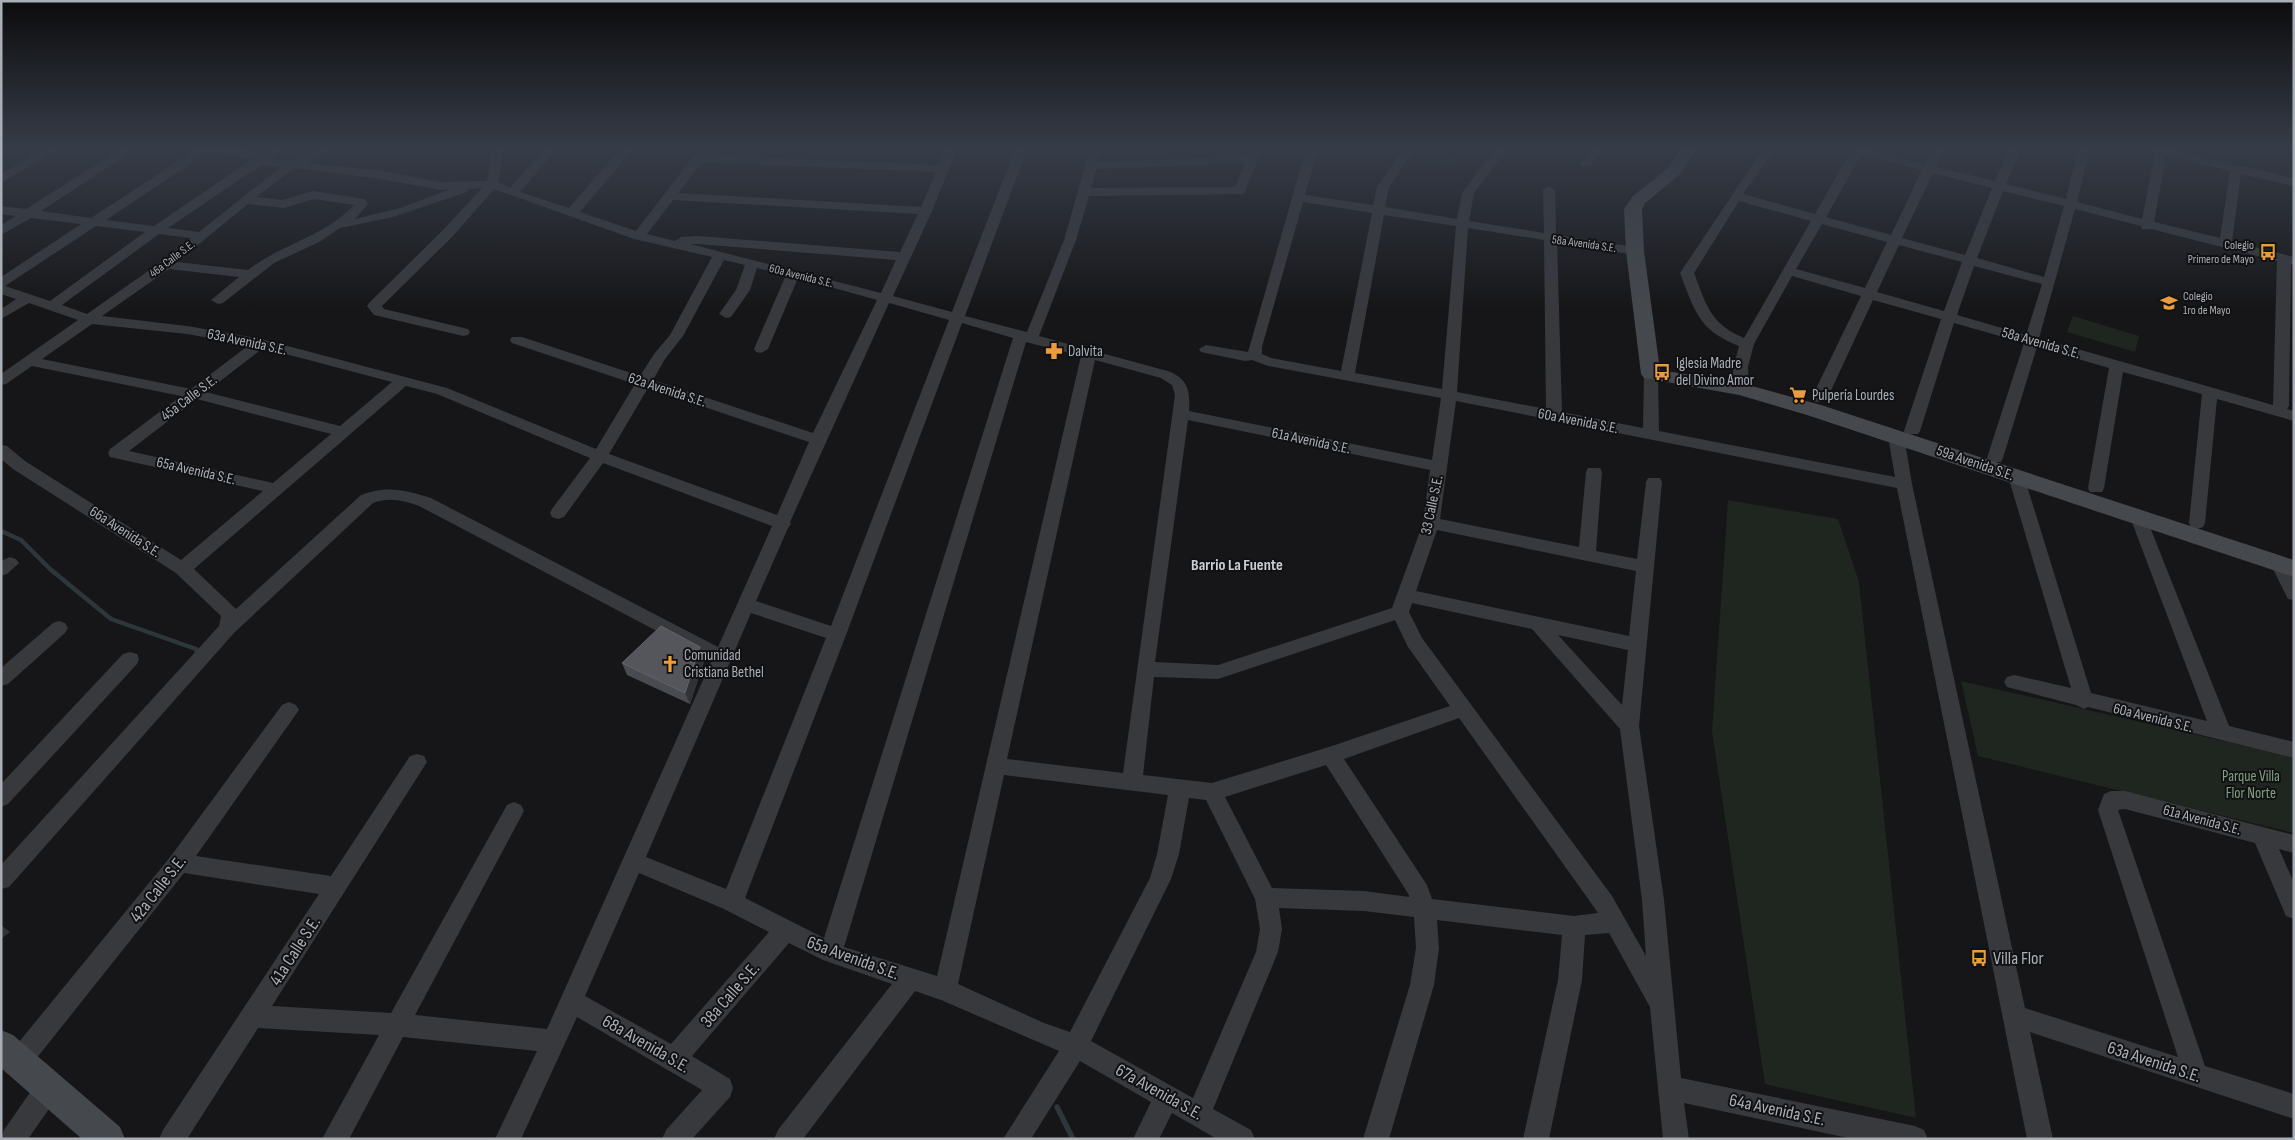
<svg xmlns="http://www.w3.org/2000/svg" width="2295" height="1140" font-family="'Sofia Sans Condensed',sans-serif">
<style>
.green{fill:#1e261f}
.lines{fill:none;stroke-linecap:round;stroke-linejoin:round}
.stream-far1{stroke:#2d363b;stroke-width:4.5}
.stream{stroke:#2d363b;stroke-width:5.5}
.street{fill:#37393d;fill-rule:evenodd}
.secondary{fill:#45484d;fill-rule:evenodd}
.wall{fill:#4a4b50}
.shaded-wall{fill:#313235}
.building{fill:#54565b;stroke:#626469}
.labels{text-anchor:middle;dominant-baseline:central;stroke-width:4;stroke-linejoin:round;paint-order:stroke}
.far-street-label{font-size:12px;fill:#a9afb7;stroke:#111113}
.far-poi-label{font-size:12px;fill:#a9afb7;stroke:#111113;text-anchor:end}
.street-label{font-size:15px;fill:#a9afb7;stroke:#111113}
.poi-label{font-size:15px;fill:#a9afb7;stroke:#111113;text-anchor:start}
.park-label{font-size:15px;fill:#82a181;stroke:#111113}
.neighbourhood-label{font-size:16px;font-weight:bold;fill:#cacdd4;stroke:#111113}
.near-street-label{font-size:18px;fill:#a9afb7;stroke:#111113}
.near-poi-label{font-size:18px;fill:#a9afb7;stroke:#111113;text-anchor:start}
</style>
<rect width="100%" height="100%" fill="#161618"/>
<g class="green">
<polygon points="1414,149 1426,149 1461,156 1454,169 1407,160"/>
<polygon points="2073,316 2139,336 2135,352 2067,332"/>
<polygon points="1728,500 1838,519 1859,582 1916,1118 1765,1084 1712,731"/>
<polygon points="1961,681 2294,757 2294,833 1978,756"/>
</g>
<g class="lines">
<polyline class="stream-far1" points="1,531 21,540 50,569 111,619 196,649 198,656"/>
<polyline class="stream" points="1057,1107 1073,1139"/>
<g class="street">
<polygon points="44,149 59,149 1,183 1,174"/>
<path d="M 121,149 L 136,149 L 41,211 L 91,218 L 192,152 L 188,149 L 234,149 L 264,152 L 271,149 L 287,149 L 270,159 L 290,161 L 319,149 L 336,149 L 307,163 L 375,170 L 441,182 L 487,181 L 492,149 L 504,149 L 498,182 L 510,188 L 544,149 L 557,149 L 520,192 L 569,208 L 620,149 L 633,149 L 580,212 L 636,231 L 699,149 L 710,149 L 707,155 L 939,165 L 945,149 L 957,149 L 932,211 L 893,296 L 952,312 L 1015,149 L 1027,149 L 965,316 L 1027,332 L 1064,240 L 1090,149 L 1102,149 L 1098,162 L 1248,156 L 1250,149 L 1262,149 L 1244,194 L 1089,196 L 1076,240 L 1039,336 L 1171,372 C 1189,381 1190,392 1189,411 L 1432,460 L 1441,398 L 1268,366 L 1252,360 L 1245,361 L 1201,352 L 1199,349 L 1206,345 L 1248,352 L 1306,149 L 1318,149 L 1305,195 L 1373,205 L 1377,187 L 1403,149 L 1415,149 L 1389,187 L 1385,207 L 1457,219 L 1462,193 L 1483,164 L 1498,149 L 1511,149 L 1491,170 L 1474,193 L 1469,221 L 1544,233 L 1543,190 L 1549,186 L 1555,190 L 1556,235 L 1635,247 L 1642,251 L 1635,255 L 1557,242 L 1562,412 L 1643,428 L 1644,374 L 1651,370 L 1658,374 L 1659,431 L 1895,477 L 1888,436 L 1890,432 L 1902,432 L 1904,436 L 1912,484 L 2025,1008 L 2178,1057 L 2098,810 L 2104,794 L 2111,791 L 2125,791 L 2294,835 L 2294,853 L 2279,849 L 2294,883 L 2294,919 L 2286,916 L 2255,843 L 2125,809 L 2118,810 L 2205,1066 L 2294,1094 L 2294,1119 L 2030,1032 L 2053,1139 L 2027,1139 L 1897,488 L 1456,401 L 1440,519 L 1579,547 L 1586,472 L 1588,468 L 1600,468 L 1602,472 L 1596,551 L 1637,559 L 1646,482 L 1648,478 L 1660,478 L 1662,482 L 1639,726 L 1664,900 L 1681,1078 L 1915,1126 L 1924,1130 L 1928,1139 L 1853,1139 L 1684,1103 L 1689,1139 L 1663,1139 L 1650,1007 L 1609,933 L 1585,935 L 1582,980 L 1549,1139 L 1523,1139 L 1558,980 L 1562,935 L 1437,920 L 1439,948 L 1434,985 L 1389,1139 L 1363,1139 L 1410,985 L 1416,948 L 1414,917 L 1364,911 L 1279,908 L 1282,929 L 1278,952 L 1213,1109 L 1251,1130 L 1255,1139 L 1217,1139 L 1172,1113 L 1159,1139 L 1133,1139 L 1151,1102 L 1080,1061 L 1031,1139 L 1003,1139 L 1059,1051 L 941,1000 L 915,991 L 803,1139 L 774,1139 L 778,1130 L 892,984 L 823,960 L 789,943 L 692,1056 L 730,1079 L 733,1088 L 730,1097 L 692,1139 L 662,1139 L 666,1130 L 702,1090 L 577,1017 L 521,1139 L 495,1139 L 537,1051 L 403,1037 L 349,1139 L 322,1139 L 379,1035 L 258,1028 L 187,1139 L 159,1139 L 163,1130 L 319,894 L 184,873 L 28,1069 L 19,1073 L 10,1069 L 7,1061 L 10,1053 L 171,856 L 282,705 L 289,702 L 296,705 L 299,710 L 196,856 L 331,876 L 410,756 L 417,754 L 424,756 L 427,762 L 272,1006 L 391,1013 L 507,805 L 514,802 L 521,805 L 524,811 L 415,1015 L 547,1029 L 712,660 L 419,506 C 403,500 389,497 373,503 L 234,633 L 9,887 L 1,889 L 1,865 L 219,626 L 221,616 L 176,573 L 13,469 L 1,459 L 1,445 L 7,446 L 25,461 L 181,560 L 263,491 L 110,457 L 108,453 L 110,449 L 181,396 L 32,366 L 6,384 L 1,385 L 1,374 L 78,320 L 29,303 L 1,319 L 1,309 L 16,299 L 1,294 L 1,277 L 81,224 L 31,218 L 1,235 L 1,225 L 16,216 L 1,214 L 1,206 L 26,209 ZM 205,154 L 254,158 L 154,226 L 106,220 ZM 702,162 L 936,172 L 921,207 L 678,193 ZM 1245,163 L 1235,187 L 1091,188 L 1096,169 ZM 261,165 L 281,167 L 199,232 L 168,228 ZM 294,168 L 375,178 L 441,190 L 451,189 L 400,208 L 355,219 L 368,204 L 365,199 L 313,191 L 283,200 L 256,197 ZM 482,188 L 443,230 L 369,303 L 367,306 L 374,315 L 463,336 L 468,335 L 470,332 L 468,329 L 384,309 L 382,306 L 453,236 L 494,189 L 634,239 L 712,257 L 670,335 L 654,354 L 640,376 L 522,337 L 512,337 L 510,340 L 512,343 L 635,384 L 596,449 L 447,388 L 261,339 L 187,326 L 102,316 L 169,269 L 239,277 L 211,300 L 218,304 L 223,303 L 274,263 L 319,242 L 340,228 L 393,217 L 467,192 L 469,189 ZM 314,199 L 354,205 C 326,236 281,244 248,270 L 177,262 L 248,204 L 284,208 ZM 673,200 L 918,214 L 900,252 L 698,236 L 681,237 L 675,241 L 647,234 ZM 1303,202 L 1372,213 L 1341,371 L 1271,358 L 1262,354 L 1262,347 ZM 1384,215 L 1456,226 L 1442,389 L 1355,373 ZM 96,226 L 145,232 L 50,301 L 5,286 ZM 1468,228 L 1544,240 L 1546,409 L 1457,392 ZM 159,234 L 191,238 L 161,262 L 87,314 L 62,305 ZM 690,244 L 698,244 L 896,260 L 881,293 ZM 724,260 L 745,265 L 736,290 L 719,314 L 726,318 L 731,317 L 750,290 L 757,268 L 786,275 L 754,349 L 756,352 L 761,353 L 768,349 L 798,278 L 877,300 L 813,433 L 653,380 L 665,359 L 683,336 ZM 889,303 L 949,320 L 831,626 L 756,601 L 788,528 L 791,524 L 790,522 ZM 962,323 L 1013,338 L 824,938 L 745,898 L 846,635 ZM 92,324 L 187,334 L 249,345 L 191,389 L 42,359 ZM 1026,342 L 1081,356 L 937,976 L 844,947 ZM 263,348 L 392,382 L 340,426 L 206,392 ZM 1095,360 L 1161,378 L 1172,385 L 1175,395 L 1123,773 L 1007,759 ZM 406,386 L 437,394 L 590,458 L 552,509 L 550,513 L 552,517 L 558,519 L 564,517 L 603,463 L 772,526 L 718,647 L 431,498 C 406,490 387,485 361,495 L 236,609 L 194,569 ZM 648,388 L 809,442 L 777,515 L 609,454 ZM 197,399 L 331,434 L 273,483 L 129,451 ZM 1188,420 L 1430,470 L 1423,523 L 1392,608 L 1218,665 L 1155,662 ZM 1437,530 L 1636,571 L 1629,636 L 1416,591 ZM 1412,603 L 1532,629 L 1620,729 L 1642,900 L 1646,956 L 1612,896 L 1422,638 L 1409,612 ZM 751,613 L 826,638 L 726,889 L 646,857 ZM 1395,620 L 1408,647 L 1450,706 L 1329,747 L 1212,783 L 1143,775 L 1154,677 L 1218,679 ZM 1558,635 L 1628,650 L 1622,705 ZM 1459,718 L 1596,910 L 1598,913 L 1574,916 L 1432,899 L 1427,885 L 1344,759 ZM 1326,765 L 1409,895 L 1409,897 L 1364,891 L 1272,888 L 1225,797 ZM 1004,775 L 1168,795 L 1157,854 L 1150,878 L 1070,1032 L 1044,1023 L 958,984 ZM 1189,798 L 1206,800 L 1255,899 L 1260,929 L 1256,952 L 1193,1098 L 1091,1041 L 1171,879 L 1179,854 ZM 639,873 L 724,909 L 769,932 L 671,1044 L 585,996 Z"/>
<polygon points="1591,149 1604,149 1590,166 1582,166 1580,163"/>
<path d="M 1763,149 L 1775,149 L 1743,194 L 1815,214 L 1850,152 L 1846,149 L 1867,149 L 1925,164 L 1932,149 L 1944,149 L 1936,167 L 1995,181 L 2009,149 L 2021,149 L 2006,184 L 2066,199 L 2078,149 L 2090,149 L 2077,202 L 2142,219 L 2155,154 L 2144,149 L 2167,149 L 2294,178 L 2294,186 L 2241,174 L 2232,241 L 2294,257 L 2294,265 L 2291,264 L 2289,406 L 2287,409 L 2294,411 L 2294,421 L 2217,399 L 2205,523 L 2203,527 L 2197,529 L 2191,527 L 2189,523 L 2202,394 L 2123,372 L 2104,488 L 2102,492 L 2090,492 L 2088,488 L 2109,368 L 2037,347 L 2003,458 L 2001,462 L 1989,462 L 1987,458 L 2024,343 L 1954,323 L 1920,431 L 1918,434 L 1906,434 L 1904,431 L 1941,319 L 1873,300 L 1827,399 L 1824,402 L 1814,402 L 1811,399 L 1861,296 L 1792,276 L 1754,344 L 1748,367 L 1749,389 L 1746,392 L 1736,392 C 1728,380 1736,359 1739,346 C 1698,330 1695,311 1680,273 ZM 1861,155 L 1922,170 L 1891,235 L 1826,217 ZM 2166,156 L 2230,171 L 2220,238 L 2154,222 ZM 1933,173 L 1992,188 L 1965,255 L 1902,238 ZM 2003,191 L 2064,206 L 2044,277 L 1977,258 ZM 1739,201 L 1811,221 L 1744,338 C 1710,324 1706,304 1694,273 ZM 2075,209 L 2141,226 L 2142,229 L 2151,229 L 2277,261 L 2273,405 L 2039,338 ZM 1822,224 L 1887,242 L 1865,288 L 1796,269 ZM 1899,245 L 1962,262 L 1944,311 L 1877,292 ZM 1974,266 L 2042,284 L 2026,335 L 1957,315 Z"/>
<polygon points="2016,471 2022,472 2024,476 2091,693 2207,721 2130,517 2132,513 2138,511 2144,513 2146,517 2229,726 2294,742 2294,758 2088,707 2084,709 2076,705 2007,687 2004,682 2007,677 2014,675 2071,688 2008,476 2010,472"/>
<polygon points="10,557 16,559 19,563 7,574 1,576 1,561"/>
<polygon points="2280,559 2286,561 2294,575 2294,600 2288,599 2271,565 2274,561"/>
<polygon points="59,621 65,623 68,628 65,633 8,684 1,686 1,668 53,623"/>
<polygon points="130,652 137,654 139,659 137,664 8,804 1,807 1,784 123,654"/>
<polygon points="49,1075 58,1078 61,1087 58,1096 28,1139 1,1139 4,1130 40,1078"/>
</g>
<g class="secondary">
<polygon points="1681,149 1697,149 1679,175 1645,203 1642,209 1644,251 1660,370 1741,383 1821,405 2294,560 2294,577 1807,415 1739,395 1644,378 1641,374 1626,251 1624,209 1633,196 1667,169"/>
<polygon points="1,1030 13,1035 120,1127 125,1139 82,1139 1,1068"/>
</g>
</g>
<polygon class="wall" points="700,647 705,658 690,704 627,675 622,663"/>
<g class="shaded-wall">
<polygon points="700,647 705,658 690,704 685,693"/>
<polygon points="1,925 10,932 1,939"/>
</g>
<polygon class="building" points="661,626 700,647 685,693 622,663"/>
<linearGradient id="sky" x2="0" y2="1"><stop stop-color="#0c0c0d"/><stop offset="0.48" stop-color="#363c48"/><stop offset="1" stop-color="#363c48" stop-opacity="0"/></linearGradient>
<rect width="2295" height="309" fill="url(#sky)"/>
<defs>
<g id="bus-bare" transform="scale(1.35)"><path d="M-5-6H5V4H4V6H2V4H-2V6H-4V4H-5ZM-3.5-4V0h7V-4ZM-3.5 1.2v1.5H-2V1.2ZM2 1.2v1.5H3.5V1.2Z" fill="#e99d3d" stroke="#111113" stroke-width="2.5" paint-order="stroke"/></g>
<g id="school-bare" transform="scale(1.35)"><path d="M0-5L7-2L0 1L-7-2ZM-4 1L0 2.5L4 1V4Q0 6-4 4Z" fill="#e99d3d" stroke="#111113" stroke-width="2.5" paint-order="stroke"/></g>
<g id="pharmacy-bare" transform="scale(1.35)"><path d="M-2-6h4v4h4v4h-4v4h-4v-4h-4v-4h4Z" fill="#e99d3d" stroke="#111113" stroke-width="2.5" paint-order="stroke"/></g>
<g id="supermarket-bare" transform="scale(1.35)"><path d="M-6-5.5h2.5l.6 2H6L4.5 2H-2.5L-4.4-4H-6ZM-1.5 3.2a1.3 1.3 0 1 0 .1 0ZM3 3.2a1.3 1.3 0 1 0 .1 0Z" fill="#e99d3d" stroke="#111113" stroke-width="2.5" paint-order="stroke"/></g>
<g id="church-bare" transform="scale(1.35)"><path d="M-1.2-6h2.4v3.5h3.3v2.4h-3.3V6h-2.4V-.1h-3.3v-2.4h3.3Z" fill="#e99d3d" stroke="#111113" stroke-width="2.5" paint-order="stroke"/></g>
</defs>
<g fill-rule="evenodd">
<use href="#bus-bare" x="2268" y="252"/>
<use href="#school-bare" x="2169" y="303"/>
<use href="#pharmacy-bare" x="1054" y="351"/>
<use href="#bus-bare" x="1662" y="372"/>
<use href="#supermarket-bare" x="1798" y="395"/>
<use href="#church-bare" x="670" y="664"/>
<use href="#bus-bare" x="1979" y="958"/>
</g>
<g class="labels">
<g class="far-street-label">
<text transform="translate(1584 244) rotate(8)">58a Avenida S.E.</text>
<text transform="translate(172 259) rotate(-37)">46a Calle S.E.</text>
<text transform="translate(801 276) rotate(14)">60a Avenida S.E.</text>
</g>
<g class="far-poi-label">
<text x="2254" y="245">Colegio<tspan x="2254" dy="14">Primero de Mayo</tspan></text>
<text x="2183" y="296" text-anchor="start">Colegio<tspan x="2183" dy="14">1ro de Mayo</tspan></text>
</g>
<g class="street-label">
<text transform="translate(247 342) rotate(12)">63a Avenida S.E.</text>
<text transform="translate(2041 343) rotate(16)">58a Avenida S.E.</text>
<text transform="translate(667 390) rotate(18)">62a Avenida S.E.</text>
<text transform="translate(189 398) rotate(-37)">45a Calle S.E.</text>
<text transform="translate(1578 421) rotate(11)">60a Avenida S.E.</text>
<text transform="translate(1311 441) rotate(12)">61a Avenida S.E.</text>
<text transform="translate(1975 463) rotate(19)">59a Avenida S.E.</text>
<text transform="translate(196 471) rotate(13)">65a Avenida S.E.</text>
<text transform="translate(1432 505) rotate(-78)">33 Calle S.E.</text>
<text transform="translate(125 532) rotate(33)">66a Avenida S.E.</text>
<text transform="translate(2153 718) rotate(14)">60a Avenida S.E.</text>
<text transform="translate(2202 820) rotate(15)">61a Avenida S.E.</text>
</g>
<g class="poi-label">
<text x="1068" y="351">Dalvita</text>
<text x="1676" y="363">Iglesia Madre<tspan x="1676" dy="17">del Divino Amor</tspan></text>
<text x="1812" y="395">Pulpería Lourdes</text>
<text x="684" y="655">Comunidad<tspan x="684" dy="17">Cristiana Bethel</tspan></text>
</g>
<g class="park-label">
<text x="2251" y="776">Parque Villa<tspan x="2251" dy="17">Flor Norte</tspan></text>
</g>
<g class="neighbourhood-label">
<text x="1237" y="565">Barrio La Fuente</text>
</g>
<g class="near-street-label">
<text transform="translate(158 889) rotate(-52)">42a Calle S.E.</text>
<text transform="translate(295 951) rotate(-57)">41a Calle S.E.</text>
<text transform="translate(853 958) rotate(20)">65a Avenida S.E.</text>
<text transform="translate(730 995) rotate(-49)">38a Calle S.E.</text>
<text transform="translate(646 1044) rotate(30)">68a Avenida S.E.</text>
<text transform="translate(2154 1062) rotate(18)">63a Avenida S.E.</text>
<text transform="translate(1159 1092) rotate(29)">67a Avenida S.E.</text>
<text transform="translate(1777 1110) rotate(12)">64a Avenida S.E.</text>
</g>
<g class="near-poi-label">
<text x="1993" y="958">Villa Flor</text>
</g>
</g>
<rect width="2295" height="1140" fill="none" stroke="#a9afb7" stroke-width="5"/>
</svg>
